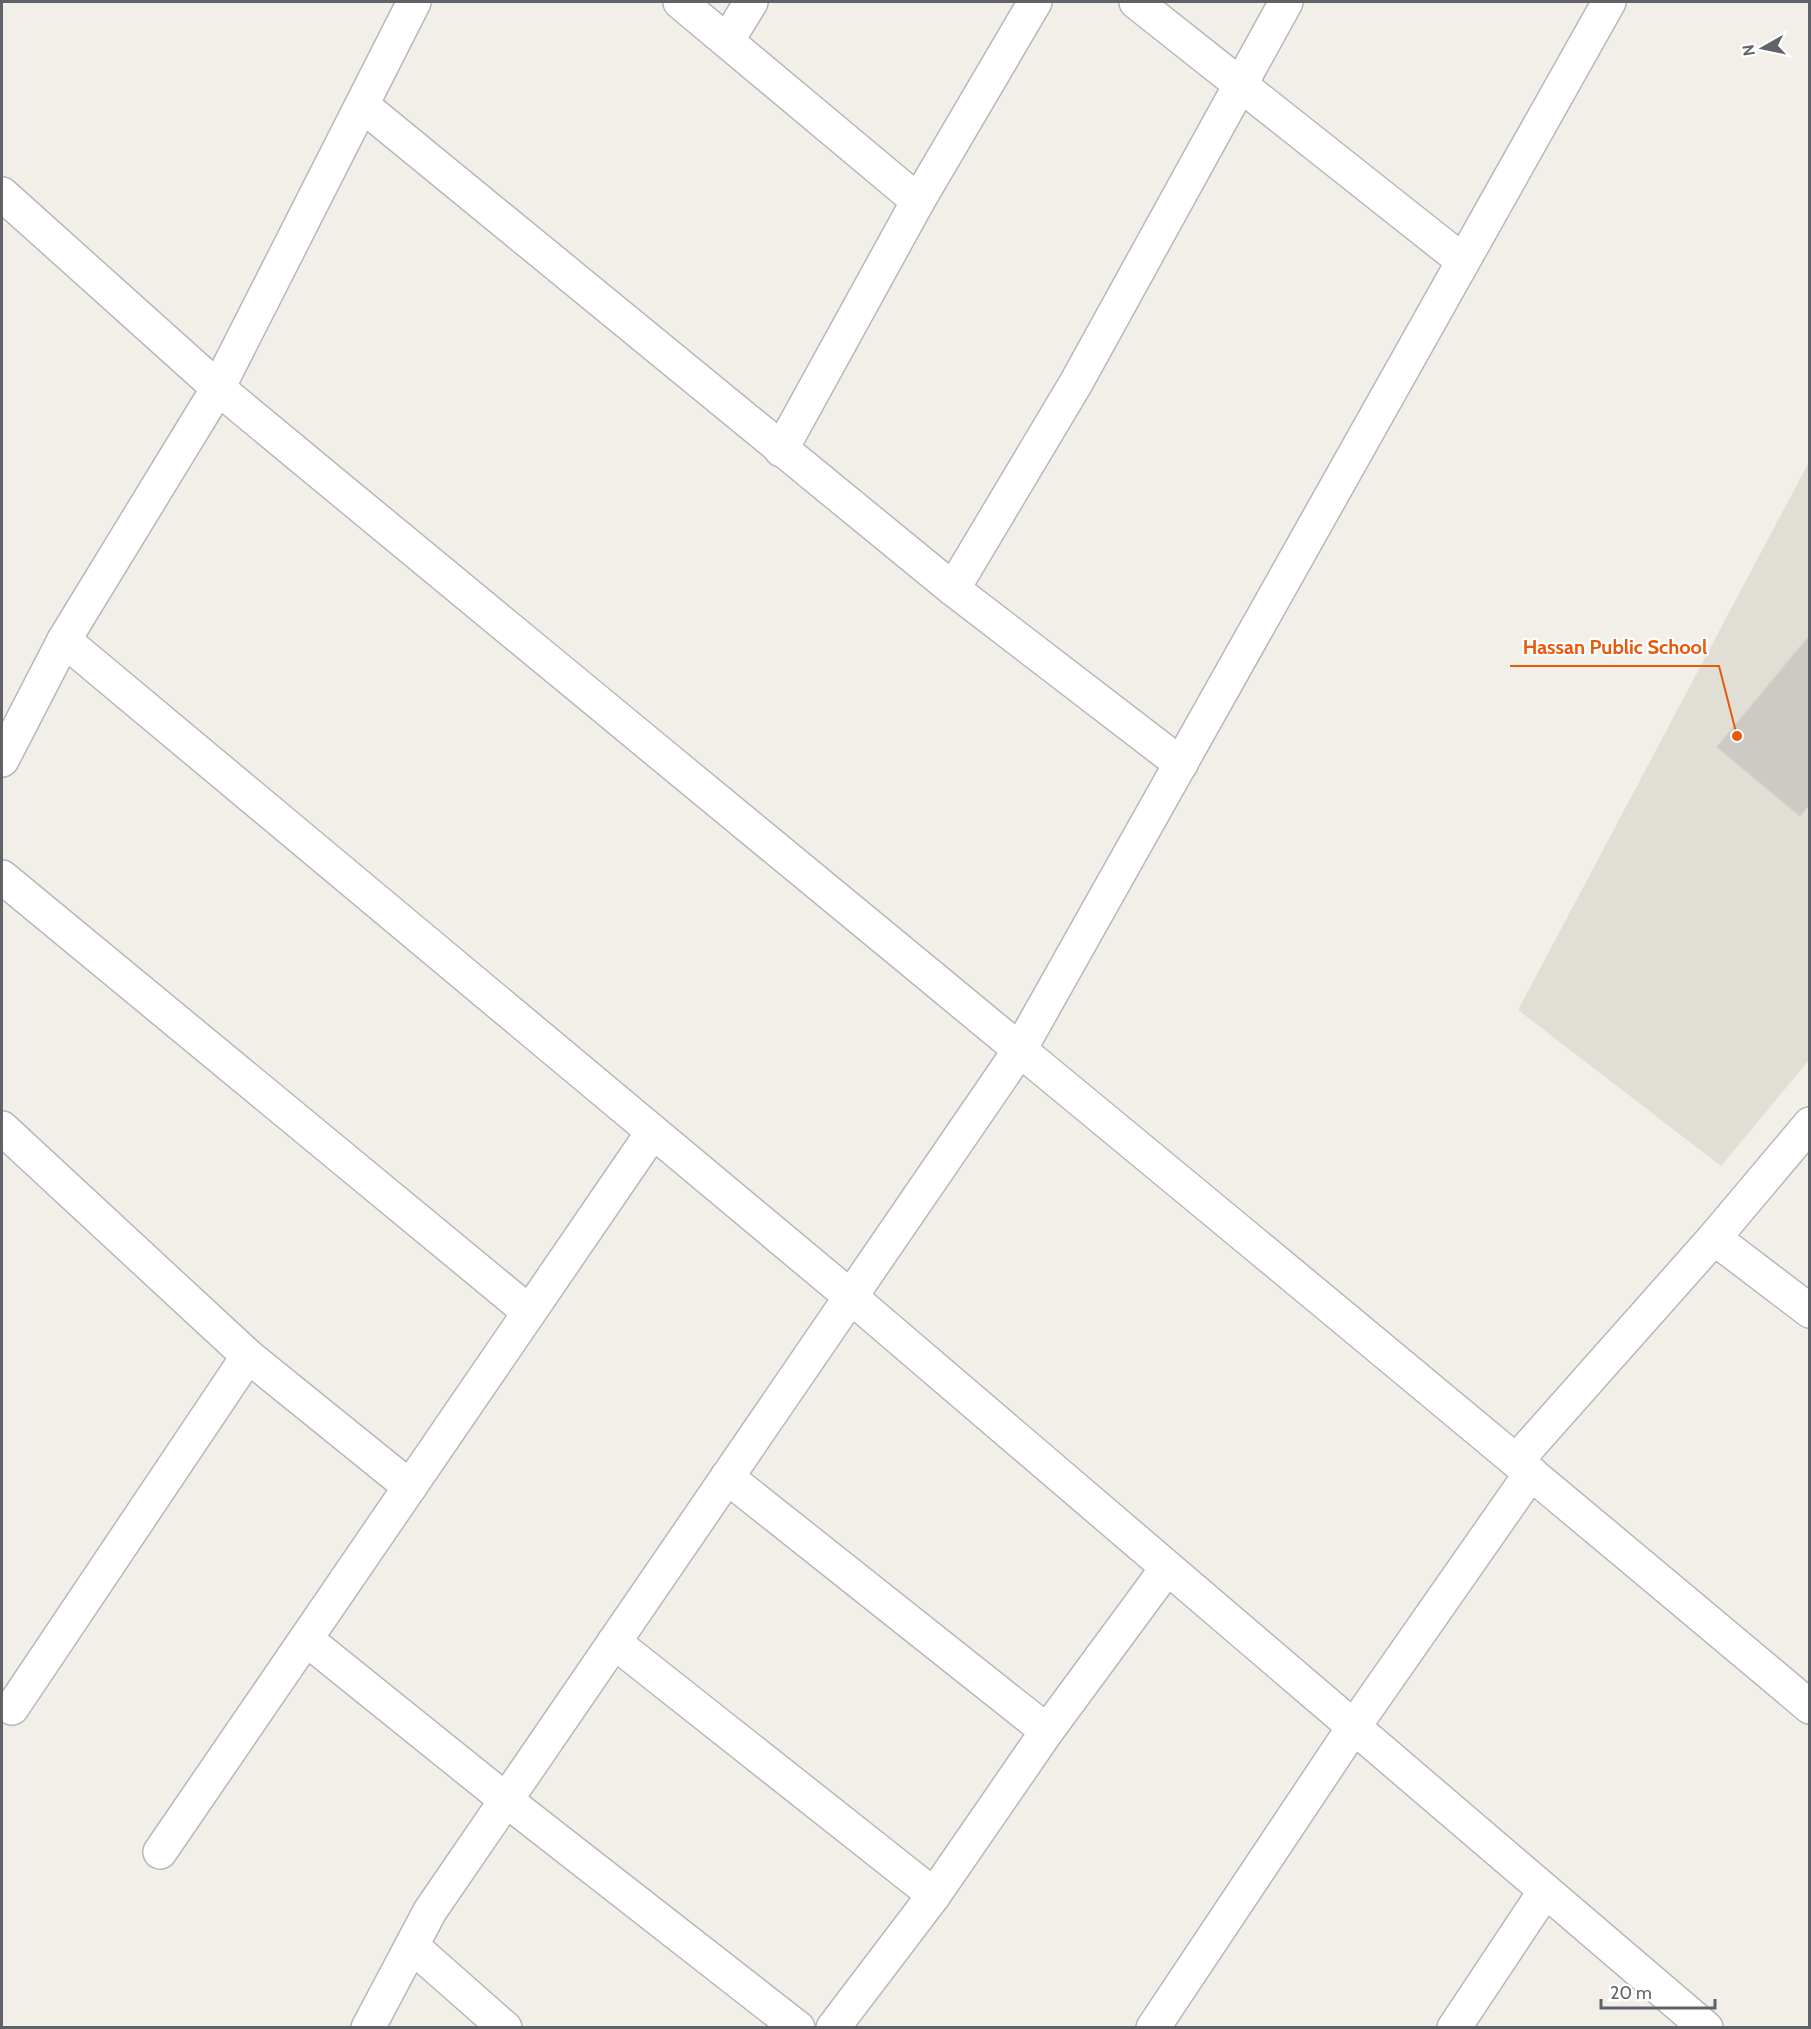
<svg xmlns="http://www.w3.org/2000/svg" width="1811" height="2029" font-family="Cabin,sans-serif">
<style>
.education{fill:#e1ded6}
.building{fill:#cccac5;stroke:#d6d1c6;stroke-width:1.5}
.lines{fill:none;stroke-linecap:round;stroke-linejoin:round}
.minor-casing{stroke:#b5b8bc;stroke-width:36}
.minor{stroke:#fff;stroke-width:33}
.leader{fill:none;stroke:#e8590c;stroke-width:2}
.callout-dot{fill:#e8590c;stroke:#fff;stroke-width:2}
.callout-label{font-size:20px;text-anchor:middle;font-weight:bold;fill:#e8590c;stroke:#fff;stroke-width:4.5;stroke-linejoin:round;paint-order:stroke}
</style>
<rect width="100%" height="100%" fill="#f1efe8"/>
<polygon class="education" points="1809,462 1809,1060 1721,1166 1518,1010"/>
<polygon class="building" points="1810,635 1810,804 1800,816 1717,747"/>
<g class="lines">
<g class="minor-casing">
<g id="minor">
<path d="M 414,2 L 218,388 C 749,828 1282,1263 1810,1707"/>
<polyline points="680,2 918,201"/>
<polyline points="1136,2 1463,261"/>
<polyline points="727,41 751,2"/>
<polyline points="362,105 953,589 1181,764"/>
<polyline points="2,194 218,388 64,640 2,760"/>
<polyline points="781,450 918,201 1035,2"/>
<polyline points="953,589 1076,383 1286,2"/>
<polyline points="64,640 851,1297 1706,2028"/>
<polyline points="2,877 529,1312"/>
<polyline points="2,1128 248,1356 410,1487"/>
<polyline points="1714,1238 1810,1311"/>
<polyline points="1517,1460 1714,1238 1810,1124"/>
<polyline points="727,1477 1047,1731"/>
<polyline points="306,1639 506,1800 798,2028"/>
<polyline points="614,1642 934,1895"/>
<polyline points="12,1708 248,1356"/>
<polyline points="160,1852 652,1133"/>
<polyline points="412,1946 505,2028"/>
<polyline points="368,2028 430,1911 1019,1051 1609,2"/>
<polyline points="833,2028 934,1895 1047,1731 1167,1568"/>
<polyline points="1153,2028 1353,1728 1531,1473"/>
<polyline points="1454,2028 1545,1891"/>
</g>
</g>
<use href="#minor" class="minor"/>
</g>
<path class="leader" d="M1737 736L1719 666H1510"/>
<circle class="callout-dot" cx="1737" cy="736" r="6"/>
<g class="callout-label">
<text x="1615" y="654">Hassan Public School</text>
</g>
<rect width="1811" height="2029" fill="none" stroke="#5f6368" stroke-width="6"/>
<g transform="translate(1763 48) rotate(261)" stroke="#ffffff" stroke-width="4.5" paint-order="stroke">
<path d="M0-4.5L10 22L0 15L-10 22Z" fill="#5f6368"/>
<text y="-9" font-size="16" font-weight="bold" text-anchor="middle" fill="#5f6368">N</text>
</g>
<path d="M1601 1999v9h114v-9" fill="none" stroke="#5f6368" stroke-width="3"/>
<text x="1610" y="1999" font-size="18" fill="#5f6368" stroke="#ffffff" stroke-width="4.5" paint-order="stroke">20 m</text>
</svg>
